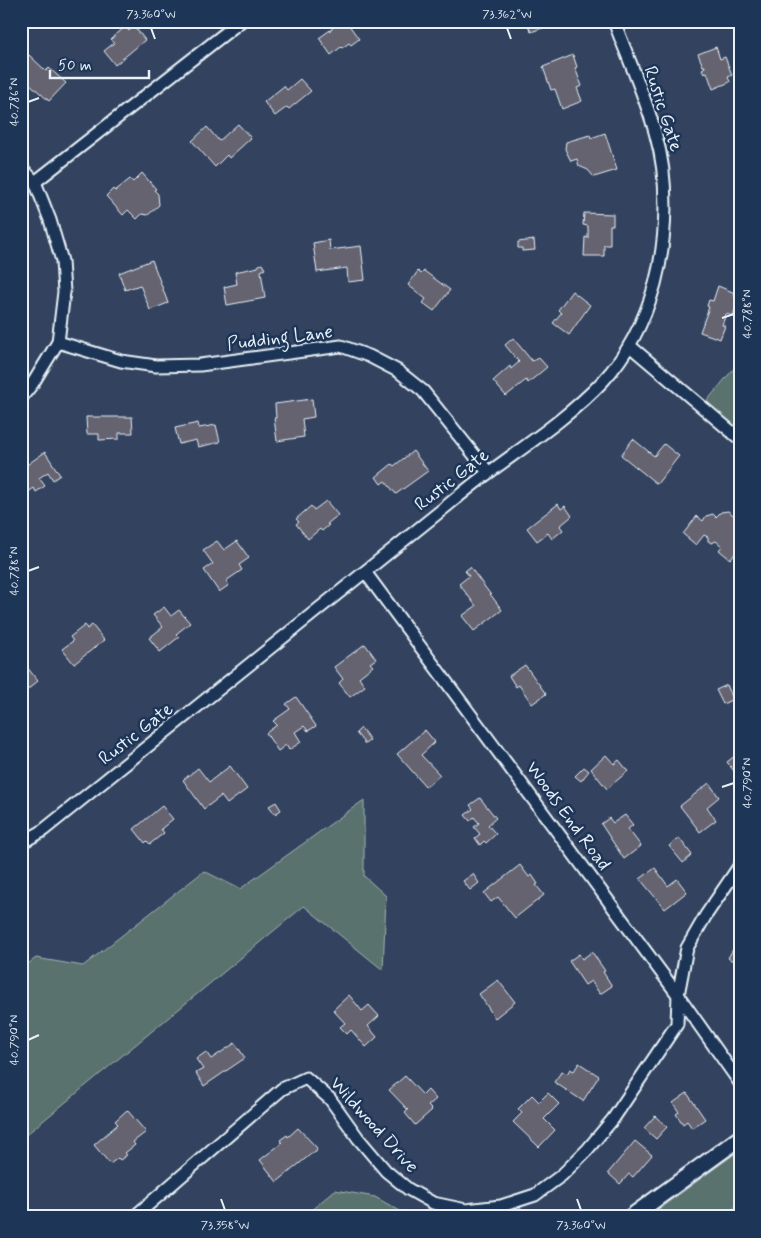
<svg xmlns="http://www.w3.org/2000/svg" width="761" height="1238" font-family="Mynerve,sans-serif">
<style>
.green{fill:#5a726e;stroke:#a1b2b3}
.building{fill:#666371;stroke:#e8f1f8}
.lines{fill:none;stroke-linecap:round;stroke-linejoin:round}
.street-casing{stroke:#e8f1f8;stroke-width:15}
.secondary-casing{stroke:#e8f1f8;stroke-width:19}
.street{stroke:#1d3557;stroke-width:11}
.secondary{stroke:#1d3557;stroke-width:15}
.ticks{fill:none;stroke:#e8f1f8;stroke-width:2}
.labels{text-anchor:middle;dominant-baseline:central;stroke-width:5;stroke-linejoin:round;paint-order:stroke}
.street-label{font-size:19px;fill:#e8f1f8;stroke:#1d3557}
.neatline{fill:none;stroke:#e8f1f8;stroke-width:2}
.ticks-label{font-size:12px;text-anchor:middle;fill:#e8f1f8}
</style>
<rect width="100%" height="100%" fill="#33435f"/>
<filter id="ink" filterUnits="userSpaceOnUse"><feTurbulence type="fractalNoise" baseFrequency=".02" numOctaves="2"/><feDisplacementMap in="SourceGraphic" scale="10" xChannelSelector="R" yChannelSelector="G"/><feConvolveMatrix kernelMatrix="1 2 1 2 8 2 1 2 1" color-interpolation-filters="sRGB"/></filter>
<g filter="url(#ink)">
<g class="green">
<polygon points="740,361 740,430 706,402"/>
<polygon points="364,800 364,876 386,896 383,970 304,906 21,1139 21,969 36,958 83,966 204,871 240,889"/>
<polygon points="740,1150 740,1203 722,1217 648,1217"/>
<polygon points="335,1190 375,1197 411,1217 303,1217"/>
</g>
<g class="building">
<polygon points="337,21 346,21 359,39 351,45 349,43 342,48 341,47 331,55 319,38 333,28 331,26"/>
<polygon points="526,21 547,21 548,26 531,32"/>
<polygon points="134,26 145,40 115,65 104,51 114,43 111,39 125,27 129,31"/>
<polygon points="716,47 720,59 725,57 732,75 728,77 730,82 713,89 707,72 704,73 702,69 705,67 705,66 703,66 698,54"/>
<polygon points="29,55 46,71 49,68 66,83 49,101 30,84 26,88 21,84 21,64"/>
<polygon points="573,55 577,67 575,68 582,86 577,88 582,101 562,109 555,89 551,90 543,67"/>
<polygon points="300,79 311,91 289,109 287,107 275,116 264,102 284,86 287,90"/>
<polygon points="238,124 251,138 229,158 227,155 215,167 192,141 207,127 219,141"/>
<polygon points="605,133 617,170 594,177 588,170 579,166 577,159 571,161 565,149 566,142 590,135 591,138"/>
<polygon points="142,173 156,189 154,190 158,194 159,205 148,215 142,214 137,219 128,210 123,215 106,196 113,189 115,191 130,179 133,182"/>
<polygon points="584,213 613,214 613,225 610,225 610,245 604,245 604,256 584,256 585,237 588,238 588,226 583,225"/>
<polygon points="329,240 330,250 361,246 365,280 348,282 347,268 317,272 313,243"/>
<polygon points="534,240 535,250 522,251 522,248 518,248 518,242"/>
<polygon points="152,260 168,303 150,310 140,285 125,290 119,273"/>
<polygon points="262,264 265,269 261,271 265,298 227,305 224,287 237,284 235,272 258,267 259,265"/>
<polygon points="418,271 421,274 424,271 450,290 434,311 423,303 426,299 408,285"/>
<polygon points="718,286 735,293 734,296 739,298 733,316 726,314 722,325 725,326 720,339 700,332 709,307 707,306 709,300 713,301"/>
<polygon points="572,291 590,305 569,335 553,323 561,313 558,310"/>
<polygon points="513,338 532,361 539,358 547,367 528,383 526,380 506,396 493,381 510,366 511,369 519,362 505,345"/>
<polygon points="312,399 314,417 302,419 304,437 277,441 274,418 276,418 275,404"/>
<polygon points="86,417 132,417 133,433 119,433 119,439 99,440 99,434 87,434"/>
<polygon points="198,423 199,428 216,425 220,442 198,447 196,440 179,444 175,428"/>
<polygon points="633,439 654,456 664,444 679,456 657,484 621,455"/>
<polygon points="413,451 428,471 396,494 385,481 381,484 376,477 392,464 394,466"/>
<polygon points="45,452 60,475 53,480 48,472 39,478 45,486 36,492 34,488 21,497 21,476 27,472 24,467"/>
<polygon points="326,501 338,515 327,524 329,525 322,531 320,529 308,539 296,524 299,522 296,519 311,506 314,510"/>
<polygon points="558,504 561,509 565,506 572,516 560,526 563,530 552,539 548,533 537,541 527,528"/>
<polygon points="728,511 740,520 740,548 730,559 719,550 722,546 716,541 712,543 708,541 708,537 704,535 696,545 683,534 697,516 703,521 706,516 713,514 716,517 721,512"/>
<polygon points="217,541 224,550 237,541 249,558 239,565 242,570 226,581 229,585 219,592 204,570 213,564 203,550"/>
<polygon points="470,567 502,610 474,631 462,616 476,606 459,584 469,576 465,571"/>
<polygon points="164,607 171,616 179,610 190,623 176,634 179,637 160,652 149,638 163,627 153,615"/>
<polygon points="85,625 87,629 92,625 104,640 74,664 62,649 73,641 70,637"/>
<polygon points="365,644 376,659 370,663 373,666 359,677 365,686 350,697 339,683 343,679 334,667"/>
<polygon points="525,665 546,694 532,704 519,685 516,687 509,676"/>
<polygon points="26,666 38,681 21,695 21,670"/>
<polygon points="727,685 733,699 723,704 716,690"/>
<polygon points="296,697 316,726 308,731 304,726 295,732 301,742 289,750 286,745 278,751 266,733 277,725 273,721 290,709 286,704"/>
<polygon points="361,728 370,740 365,744 356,733"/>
<polygon points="425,730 435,742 421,755 440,775 426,787 397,754"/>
<polygon points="740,752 740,773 737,775 727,762"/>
<polygon points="606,755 614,764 619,760 628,771 607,789 591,769"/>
<polygon points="230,766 247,789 227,804 221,796 204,809 183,780 198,768 209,782"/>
<polygon points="584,767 589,771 581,781 575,776"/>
<polygon points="709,783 719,797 707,807 716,820 700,832 680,806"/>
<polygon points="480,798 496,818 488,825 496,834 486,843 484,841 480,845 475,838 480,834 474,827 479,823 474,817 470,821 465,815 473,809 470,805"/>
<polygon points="276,802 281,810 275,814 269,806"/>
<polygon points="162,806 173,819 161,829 164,833 150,844 147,841 145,843 134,829"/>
<polygon points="625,815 633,825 628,829 641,846 624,859 601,824 609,818 613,823"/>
<polygon points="679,838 692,855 683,863 669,846"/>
<polygon points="520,865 529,877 532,875 538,884 536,885 544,895 515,918 498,897 491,902 484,893"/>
<polygon points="655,868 668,886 677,879 687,892 665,909 640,879"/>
<polygon points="473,874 479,883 470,890 463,881"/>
<polygon points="740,930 740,965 728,958 739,939 736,937"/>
<polygon points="592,952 605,971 603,972 612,986 600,994 591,981 585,985 569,961 579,954 582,959"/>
<polygon points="498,980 515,1002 495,1018 479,994"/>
<polygon points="349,995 362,1011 369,1005 379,1016 368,1026 377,1037 366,1047 351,1030 347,1034 340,1027 345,1023 333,1010"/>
<polygon points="235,1043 245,1058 204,1086 196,1073 203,1069 196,1059 206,1052 211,1059"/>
<polygon points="579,1063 599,1076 583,1101 554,1082 562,1071 567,1074 570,1069 574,1071"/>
<polygon points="405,1076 423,1095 428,1090 436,1099 428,1106 432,1110 415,1125 405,1113 408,1110 389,1090"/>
<polygon points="548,1093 559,1104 544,1119 555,1130 539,1147 513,1122 522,1113 518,1109 532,1095 539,1102"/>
<polygon points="687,1093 705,1119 692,1128 687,1121 683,1124 676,1114 679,1112 673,1103"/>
<polygon points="127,1110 146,1132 133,1142 135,1145 125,1153 127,1155 120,1160 118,1158 110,1164 94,1145 118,1124 115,1121"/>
<polygon points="655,1116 667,1127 656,1139 644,1128"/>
<polygon points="298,1128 317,1148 316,1152 311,1154 277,1182 260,1160 282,1143 280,1140 287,1135 288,1137"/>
<polygon points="635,1141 652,1155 633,1177 629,1174 620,1184 608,1173"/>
</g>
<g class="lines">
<g class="street-casing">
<g id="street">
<polyline points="21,167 35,182 50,220 62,261 64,292 58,342 33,383 21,398"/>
<polyline points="35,182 241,21"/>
<polyline points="58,342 121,361 156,366 200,365 341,346 369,356 398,371 423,391 488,472"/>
<polyline points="630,346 740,439"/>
<polyline points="365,572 678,995 740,1083"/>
<path d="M 21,843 L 41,832 C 175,724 310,617 443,509 C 459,496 474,483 491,471 C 529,443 570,416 603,381 C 628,354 645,319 655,284 C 667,239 669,180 656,136 C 646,97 628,59 614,21"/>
<polyline points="134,1217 282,1089 306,1078 330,1099 358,1138 386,1171 408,1189 433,1203 466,1210 501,1206 535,1195 562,1175 587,1150 613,1119 677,1024 678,995 687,948 706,915 740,865"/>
</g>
</g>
<g class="secondary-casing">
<polyline id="secondary" points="631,1217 740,1138"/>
</g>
<use href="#street" class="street"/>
<use href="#secondary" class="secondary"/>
</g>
</g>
<path class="ticks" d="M 151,28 L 155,39M 507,28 L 511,39M 28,102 L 39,98M 722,318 L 734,314M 28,571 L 39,567M 722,787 L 734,783M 28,1040 L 39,1035M 221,1199 L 225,1210M 577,1199 L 581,1210"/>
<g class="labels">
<g class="street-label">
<text transform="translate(663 109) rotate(72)">Rustic Gate</text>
<text transform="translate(280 338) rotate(-7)">Pudding Lane</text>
<text transform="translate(452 480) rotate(-38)">Rustic Gate</text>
<text transform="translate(136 734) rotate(-38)">Rustic Gate</text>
<text transform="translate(568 816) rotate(54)">Woods End Road</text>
<text transform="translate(374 1125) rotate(48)">Wildwood Drive</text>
</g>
</g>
<rect width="761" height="1238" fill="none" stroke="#1d3557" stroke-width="55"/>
<path d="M50 70v8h99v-8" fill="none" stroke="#e8f1f8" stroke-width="2.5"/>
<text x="58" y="70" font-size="15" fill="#e8f1f8" stroke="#1d3557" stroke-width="4" paint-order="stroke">50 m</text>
<rect x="28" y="28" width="706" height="1182" class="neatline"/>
<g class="ticks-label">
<text x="151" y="18">73.360°W</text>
<text x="507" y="18">73.362°W</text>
<text transform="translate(14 102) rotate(-90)" y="4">40.786°N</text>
<text transform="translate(747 314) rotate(-90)" y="4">40.788°N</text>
<text transform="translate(14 571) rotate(-90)" y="4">40.788°N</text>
<text transform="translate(747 783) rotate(-90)" y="4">40.790°N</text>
<text transform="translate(14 1040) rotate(-90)" y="4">40.790°N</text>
<text x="225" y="1229">73.358°W</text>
<text x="581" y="1229">73.360°W</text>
</g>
</svg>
